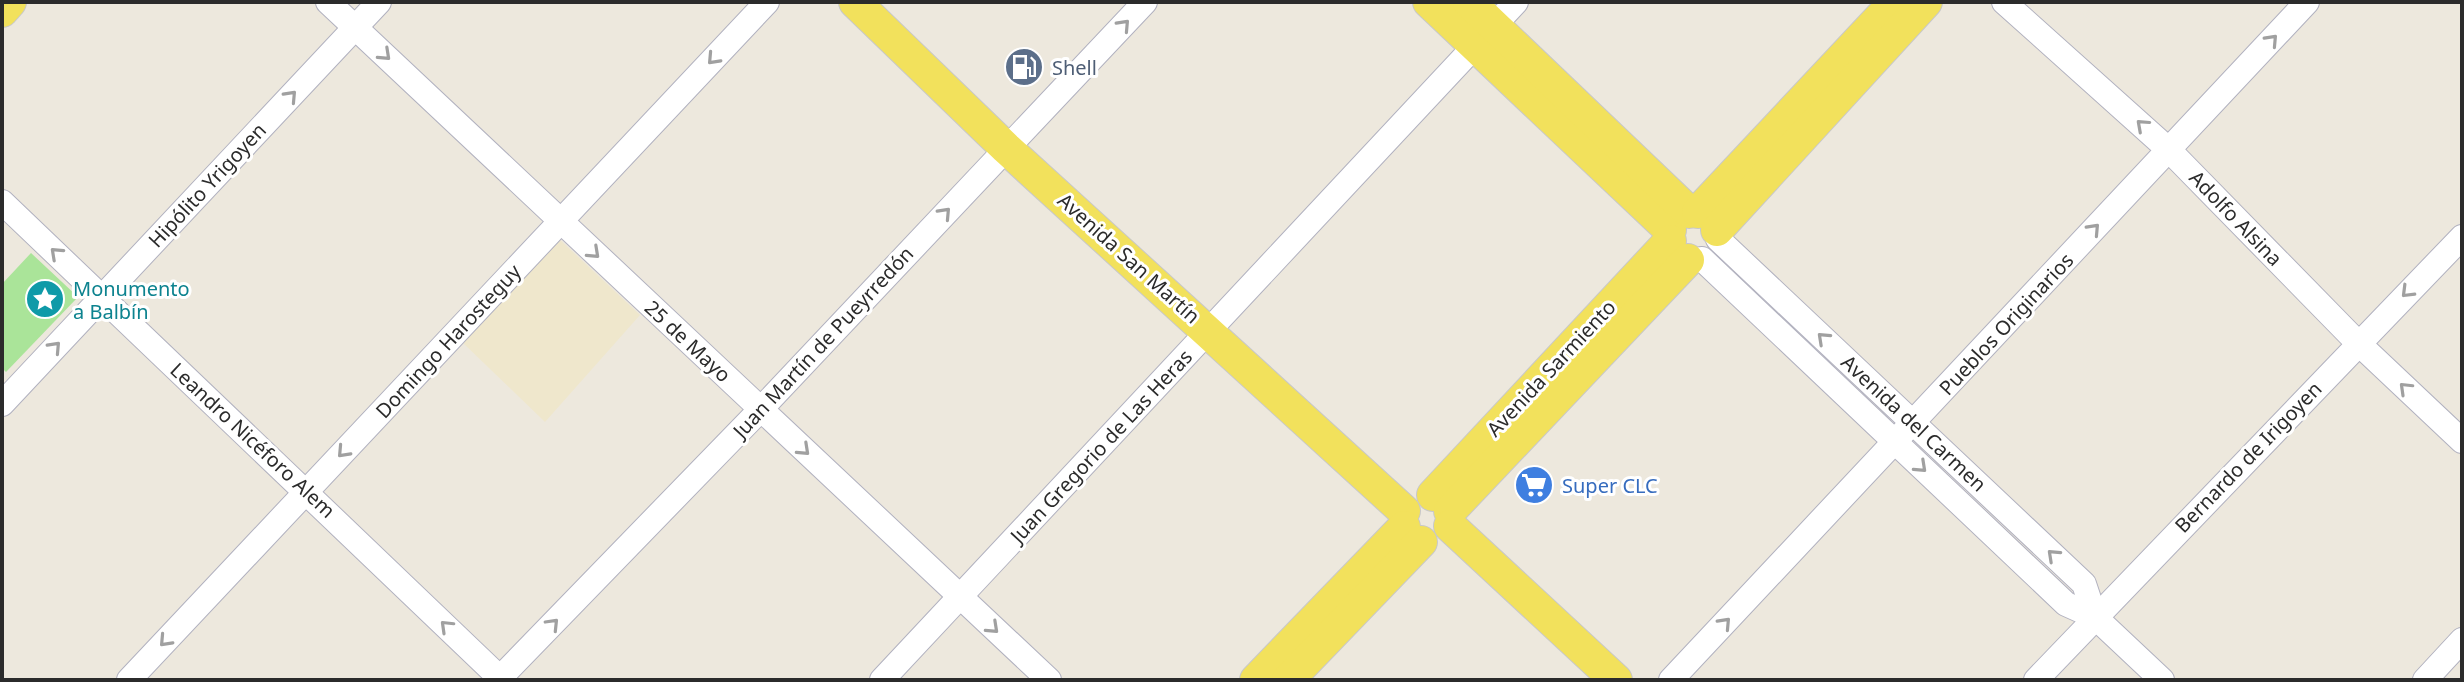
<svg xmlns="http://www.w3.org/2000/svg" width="2464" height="682" font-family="'Noto Sans',sans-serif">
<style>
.education{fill:#efe7cc}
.green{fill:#aae499}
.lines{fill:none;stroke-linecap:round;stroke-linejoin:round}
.minor-casing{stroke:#b1b1bf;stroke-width:26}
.major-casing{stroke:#c8c8c8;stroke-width:34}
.minor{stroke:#fff;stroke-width:24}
.major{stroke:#f2e15c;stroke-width:32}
.oneway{stroke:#a0a0a0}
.labels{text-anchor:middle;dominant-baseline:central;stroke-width:6;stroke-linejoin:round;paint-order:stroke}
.service-label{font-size:20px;fill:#4e5e75;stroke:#fff;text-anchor:start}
.street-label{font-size:20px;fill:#2b2b2b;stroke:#fff}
.culture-label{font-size:20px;fill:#0d838f;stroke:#fff;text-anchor:start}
.shop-label{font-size:20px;fill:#366cbe;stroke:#fff;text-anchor:start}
</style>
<rect width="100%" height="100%" fill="#ede8dd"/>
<polygon class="education" points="558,238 640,315 545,422 462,342"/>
<polygon class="green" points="31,253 78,297 6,372 2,368 2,284"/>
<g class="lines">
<g class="minor-casing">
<g id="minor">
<polyline points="328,2 1049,680"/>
<polyline points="2004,2 2169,150 2357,342 2462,441"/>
<polyline points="2,202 502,680"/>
<polyline points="1718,239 2084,584 2095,617"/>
<polyline points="1702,259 2066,604 2095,617 2162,680"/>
<polyline points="2,404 379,2"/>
<polyline points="129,680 767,2"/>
<polyline points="498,680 761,409 1145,2"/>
<polyline points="882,680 1516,2"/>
<polyline points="1671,680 2307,2"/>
<polyline points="2036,680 2462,237"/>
<polyline points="2425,680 2462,640"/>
</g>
</g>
<g class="major-casing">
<g id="major">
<polyline points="855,2 1006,148 1404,511"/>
<polyline points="1429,2 1670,230"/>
<polyline points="1469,2 1689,212"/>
<polyline points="2,11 10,2"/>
<polyline points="1698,212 1895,2"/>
<polyline points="1717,230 1926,2"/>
<polyline points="1433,495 1670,241"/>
<polyline points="1450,511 1688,260"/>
<polyline points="1450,526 1616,680"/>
<polyline points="1256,680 1404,527"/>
<polyline points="1288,680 1421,542"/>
</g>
</g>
<use href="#minor" class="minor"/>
<use href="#major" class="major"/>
</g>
<defs><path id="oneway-chevron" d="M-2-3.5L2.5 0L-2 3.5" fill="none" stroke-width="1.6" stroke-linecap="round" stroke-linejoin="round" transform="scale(2)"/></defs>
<g class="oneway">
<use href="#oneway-chevron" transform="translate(1124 25) rotate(-47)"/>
<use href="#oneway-chevron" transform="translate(2272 40) rotate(-47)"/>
<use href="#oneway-chevron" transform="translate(385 55) rotate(43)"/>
<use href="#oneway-chevron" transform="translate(713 59) rotate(133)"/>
<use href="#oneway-chevron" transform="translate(291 96) rotate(-47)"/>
<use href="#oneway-chevron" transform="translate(2142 125) rotate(-138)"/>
<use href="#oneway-chevron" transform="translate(945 213) rotate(-47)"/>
<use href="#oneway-chevron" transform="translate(2094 229) rotate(-47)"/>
<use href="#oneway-chevron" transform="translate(56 253) rotate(-137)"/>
<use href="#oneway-chevron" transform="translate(594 253) rotate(43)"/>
<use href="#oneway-chevron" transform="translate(2407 292) rotate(135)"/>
<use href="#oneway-chevron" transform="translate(1823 338) rotate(-137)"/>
<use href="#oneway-chevron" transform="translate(55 347) rotate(-47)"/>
<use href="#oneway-chevron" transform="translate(2405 388) rotate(-136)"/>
<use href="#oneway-chevron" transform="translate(804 450) rotate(43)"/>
<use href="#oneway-chevron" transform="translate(343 452) rotate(133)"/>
<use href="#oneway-chevron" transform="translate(1921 467) rotate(43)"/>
<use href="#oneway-chevron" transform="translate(2053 555) rotate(-137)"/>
<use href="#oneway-chevron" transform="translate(1725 623) rotate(-47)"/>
<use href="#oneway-chevron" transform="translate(553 624) rotate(-46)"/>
<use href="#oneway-chevron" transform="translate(446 626) rotate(-136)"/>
<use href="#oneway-chevron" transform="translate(993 628) rotate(43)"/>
<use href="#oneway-chevron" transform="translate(165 641) rotate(133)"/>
</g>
<defs>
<g id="fuel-disc" transform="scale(2)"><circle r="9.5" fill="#5c6f8a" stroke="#fff"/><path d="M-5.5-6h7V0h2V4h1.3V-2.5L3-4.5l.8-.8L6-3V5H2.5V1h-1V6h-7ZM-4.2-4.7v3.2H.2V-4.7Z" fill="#fff"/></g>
<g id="sight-disc" transform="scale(2)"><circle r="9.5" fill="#0f9aa8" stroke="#fff"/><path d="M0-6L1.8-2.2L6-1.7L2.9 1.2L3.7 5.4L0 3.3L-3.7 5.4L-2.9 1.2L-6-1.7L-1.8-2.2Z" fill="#fff"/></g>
<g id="supermarket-disc" transform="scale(2)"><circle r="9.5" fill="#3f7fe0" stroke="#fff"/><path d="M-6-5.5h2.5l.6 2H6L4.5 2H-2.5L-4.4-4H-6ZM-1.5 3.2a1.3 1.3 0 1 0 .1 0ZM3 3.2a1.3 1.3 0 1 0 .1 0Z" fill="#fff"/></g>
</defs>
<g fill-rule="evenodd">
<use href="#fuel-disc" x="1024" y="67"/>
<use href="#sight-disc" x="45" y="299"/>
<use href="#supermarket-disc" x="1534" y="485"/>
</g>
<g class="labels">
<g class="service-label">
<text x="1052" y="67">Shell</text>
</g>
<g class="street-label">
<text transform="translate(207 185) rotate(-47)">Hipólito Yrigoyen</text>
<text transform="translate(2236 218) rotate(46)">Adolfo Alsina</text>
<text transform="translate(1129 258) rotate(42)">Avenida San Martín</text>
<text transform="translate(2006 324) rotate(-47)">Pueblos Originarios</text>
<text transform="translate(448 341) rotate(-47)">Domingo Harosteguy</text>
<text transform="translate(688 341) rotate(43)">25 de Mayo</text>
<text transform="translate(823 342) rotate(-47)">Juan Martín de Pueyrredón</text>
<text transform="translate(1551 368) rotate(-47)">Avenida Sarmiento</text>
<text transform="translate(1914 423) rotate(43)">Avenida del Carmen</text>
<text transform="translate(253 440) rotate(43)">Leandro Nicéforo Alem</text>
<text transform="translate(1101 446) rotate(-47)">Juan Gregorio de Las Heras</text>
<text transform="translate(2248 457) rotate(-46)">Bernardo de Irigoyen</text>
</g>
<g class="culture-label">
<text x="73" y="288">Monumento<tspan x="73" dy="23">a Balbín</tspan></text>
</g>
<g class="shop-label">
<text x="1562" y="485">Super CLC</text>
</g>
</g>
<rect width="2464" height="682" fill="none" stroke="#2b2b2b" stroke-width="8"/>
</svg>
